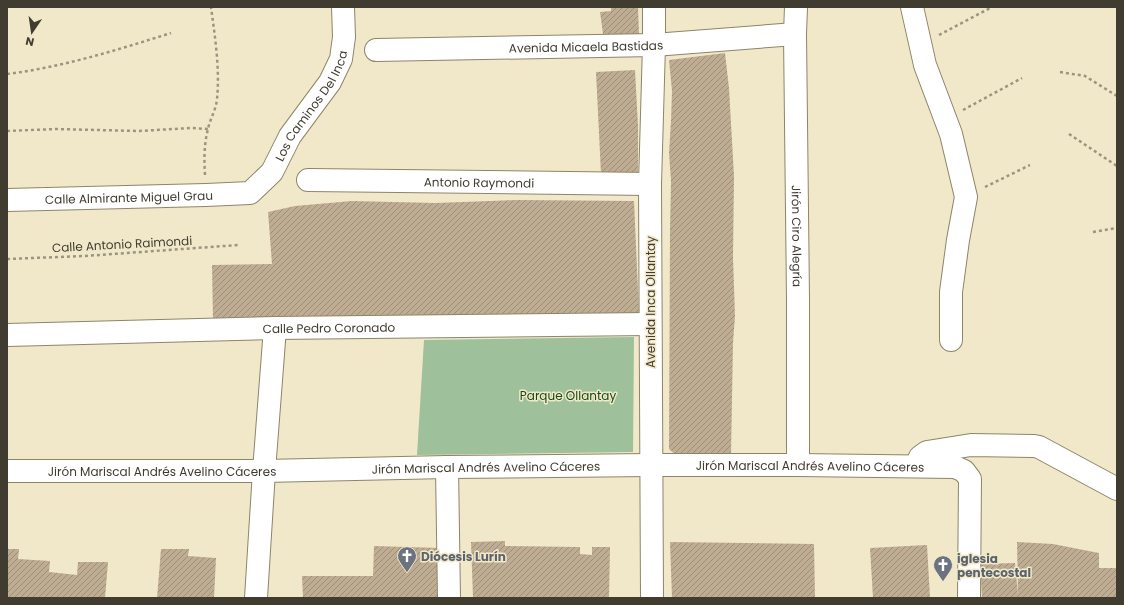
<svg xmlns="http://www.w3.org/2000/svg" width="1124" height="605" font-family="Poppins,sans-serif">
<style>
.green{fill:#9ec09b}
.building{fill:url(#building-hatch)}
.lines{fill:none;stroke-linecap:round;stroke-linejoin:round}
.minor-casing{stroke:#8d8569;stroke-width:24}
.path{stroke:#9b957f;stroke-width:2.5;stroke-dasharray:3 3;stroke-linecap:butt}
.minor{stroke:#fff;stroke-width:22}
.labels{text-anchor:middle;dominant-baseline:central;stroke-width:3;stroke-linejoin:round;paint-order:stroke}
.street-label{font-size:12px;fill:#403c30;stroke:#f1e8c9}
.park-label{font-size:12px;fill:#164a14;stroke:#f1e8c9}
.worship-label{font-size:12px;font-weight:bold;fill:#5b616d;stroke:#f1e8c9;text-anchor:start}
</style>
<defs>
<pattern id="building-hatch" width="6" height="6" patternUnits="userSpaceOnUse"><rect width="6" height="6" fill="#bfad93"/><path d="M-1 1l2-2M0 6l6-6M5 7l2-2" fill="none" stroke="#9d8e78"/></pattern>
</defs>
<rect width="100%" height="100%" fill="#f1e8c9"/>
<polygon class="green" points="634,337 633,452 417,455 424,340"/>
<g class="building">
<polygon points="611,7 638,7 639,34 603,34 600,12 611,11"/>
<polygon points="725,53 729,88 734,176 733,257 735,316 733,343 731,455 677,456 669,449 670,229 671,181 669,153 671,121 672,91 669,60"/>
<polygon points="635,70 638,126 638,172 601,174 596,72"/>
<polygon points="518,200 634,201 639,313 213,320 212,265 272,264 268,212 295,206 352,201 435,203"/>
<polygon points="505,541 505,546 580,547 580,554 592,555 592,547 610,547 609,598 473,598 471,542"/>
<polygon points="670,542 814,544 815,598 672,598"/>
<polygon points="1017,542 1053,544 1099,553 1099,568 1117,568 1117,598 982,598 980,564 1015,563 1018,595"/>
<polygon points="927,545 930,597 873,598 870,548"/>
<polygon points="374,546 440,548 441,598 303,598 302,576 373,576"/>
<polygon points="7,549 19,549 18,559 50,561 49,572 77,575 78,562 108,562 105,598 7,598"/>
<polygon points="161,549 189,549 188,556 216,558 214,598 157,598"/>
</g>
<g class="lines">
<g class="minor-casing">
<g id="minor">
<path id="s1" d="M 796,7 L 795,34 L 798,299 L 798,465"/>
<polyline points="912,7 925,65 951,134 966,197 958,240 951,292 951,340"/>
<path id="s2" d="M 376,50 L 654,45 L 795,34"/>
<path id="s3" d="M 308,180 L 650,184"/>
<path id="s4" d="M 7,200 L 206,195 L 250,193 L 272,172 L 290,136 L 330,82 L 341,59 L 344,37 L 343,7"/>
<path id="s5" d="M 7,335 L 275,328 L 650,324"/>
<polyline points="916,466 920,457 927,452 971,445 1034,446 1039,447 1117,489"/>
<polyline points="447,467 449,598"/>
<path id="s6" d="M 7,471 L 264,471 L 447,467 L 651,465 L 798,465 L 955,467 L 964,471 L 970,479 L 969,598"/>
<polyline points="256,598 264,471 275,328"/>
<polyline points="652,598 650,184 654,45 654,7"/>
</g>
</g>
<g class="path">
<polyline points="939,35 992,7"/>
<polyline points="1060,72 1085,76 1117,96"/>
<path d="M 7,74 C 63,67 117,50 171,33"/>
<polyline points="963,110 1022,78"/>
<polyline points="7,131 55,129 139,131 191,128 208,129"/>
<polyline points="1069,134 1117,166"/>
<path d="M 205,175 C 204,159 204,144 208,129 C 210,119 216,110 217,99 C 220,69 215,37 211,7"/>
<polyline points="985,187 1030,165"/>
<polyline points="1093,232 1117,228"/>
<polyline points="7,259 85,256 238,245"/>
</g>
<use href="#minor" class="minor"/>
</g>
<defs>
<g id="church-pin" transform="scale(1)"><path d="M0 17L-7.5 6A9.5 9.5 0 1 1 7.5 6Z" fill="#6b7280" stroke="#f1e8c9"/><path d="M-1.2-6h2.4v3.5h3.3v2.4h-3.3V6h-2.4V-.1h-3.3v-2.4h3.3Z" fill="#fff"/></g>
</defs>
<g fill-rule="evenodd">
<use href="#church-pin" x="407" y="556"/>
<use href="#church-pin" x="943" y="565"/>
</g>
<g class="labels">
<g class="street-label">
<text stroke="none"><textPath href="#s2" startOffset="210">Avenida Micaela Bastidas</textPath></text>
<text stroke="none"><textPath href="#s4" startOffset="351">Los Caminos Del Inca</textPath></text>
<text stroke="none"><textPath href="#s3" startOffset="171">Antonio Raymondi</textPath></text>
<text stroke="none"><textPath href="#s4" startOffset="122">Calle Almirante Miguel Grau</textPath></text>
<text stroke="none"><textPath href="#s1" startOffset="229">Jirón Ciro Alegría</textPath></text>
<text transform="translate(122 244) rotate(-3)">Calle Antonio Raimondi</text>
<text transform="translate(650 302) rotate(-90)">Avenida Inca Ollantay</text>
<text stroke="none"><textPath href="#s5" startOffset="322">Calle Pedro Coronado</textPath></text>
<text stroke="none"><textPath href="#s6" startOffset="803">Jirón Mariscal Andrés Avelino Cáceres</textPath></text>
<text stroke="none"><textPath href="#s6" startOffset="479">Jirón Mariscal Andrés Avelino Cáceres</textPath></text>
<text stroke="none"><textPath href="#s6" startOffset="155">Jirón Mariscal Andrés Avelino Cáceres</textPath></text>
</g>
<g class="park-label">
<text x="568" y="395">Parque Ollantay</text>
</g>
<g class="worship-label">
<text x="421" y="556">Diócesis Lurín</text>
<text x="957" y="558">iglesia<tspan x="957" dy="14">pentecostal</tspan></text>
</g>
</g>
<rect width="1124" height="605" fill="none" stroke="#403c30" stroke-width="16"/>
<g transform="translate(32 32) rotate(193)" stroke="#f1e8c9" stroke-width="3" paint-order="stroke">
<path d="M0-3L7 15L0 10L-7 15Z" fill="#403c30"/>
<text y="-6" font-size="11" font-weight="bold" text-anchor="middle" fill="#403c30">N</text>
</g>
</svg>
